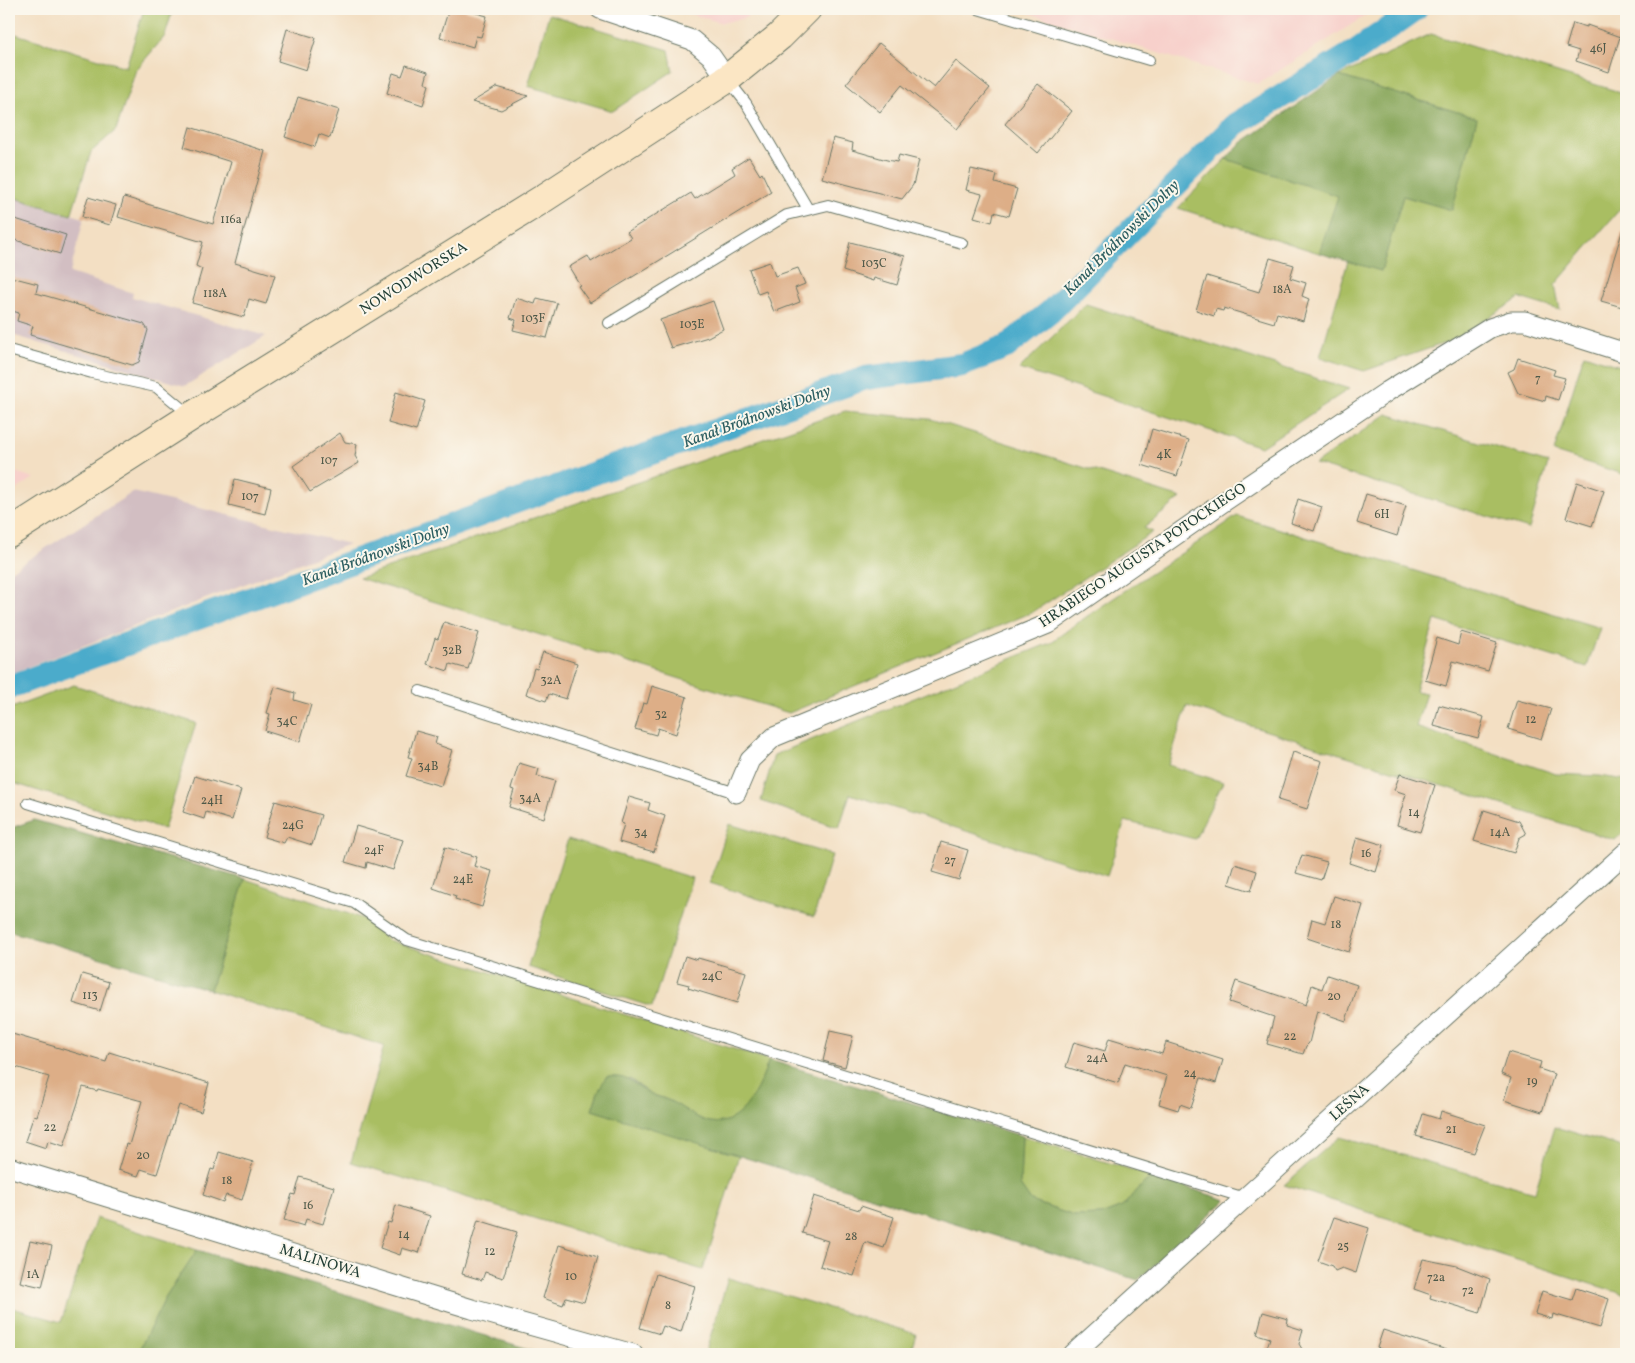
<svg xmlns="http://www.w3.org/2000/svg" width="1635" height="1363" font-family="Vollkorn,serif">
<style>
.built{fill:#f7d0cb}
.industrial{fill:#d2bec2}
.green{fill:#a9be62;stroke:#647e4b}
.forest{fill:#86a558;stroke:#527146}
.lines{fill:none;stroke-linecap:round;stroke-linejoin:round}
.canal{stroke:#4cabcb;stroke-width:24}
.building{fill:#ddae87}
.service-casing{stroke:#697666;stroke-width:12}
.minor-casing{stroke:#697666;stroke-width:21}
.secondary-casing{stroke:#697666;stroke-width:30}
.service{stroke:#fff;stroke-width:10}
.minor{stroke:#fff;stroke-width:19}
.secondary{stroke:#fbe6c4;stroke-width:28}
.labels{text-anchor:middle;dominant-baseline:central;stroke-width:4;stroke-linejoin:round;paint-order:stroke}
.number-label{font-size:12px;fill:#4e5949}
.street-label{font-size:15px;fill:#1f3d34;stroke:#fbf7ec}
.water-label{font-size:16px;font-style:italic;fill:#2c5e61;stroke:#fbf7ec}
</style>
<rect width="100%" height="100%" fill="#fbf7ec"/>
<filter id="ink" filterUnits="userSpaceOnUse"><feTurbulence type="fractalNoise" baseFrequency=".02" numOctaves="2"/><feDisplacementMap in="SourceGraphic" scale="10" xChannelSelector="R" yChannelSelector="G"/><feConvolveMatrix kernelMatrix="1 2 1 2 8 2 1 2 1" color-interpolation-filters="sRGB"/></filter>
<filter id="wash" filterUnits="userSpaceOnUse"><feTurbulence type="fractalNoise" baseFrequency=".0096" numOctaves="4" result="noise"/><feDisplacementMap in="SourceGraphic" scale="20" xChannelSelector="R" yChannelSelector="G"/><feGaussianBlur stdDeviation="1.12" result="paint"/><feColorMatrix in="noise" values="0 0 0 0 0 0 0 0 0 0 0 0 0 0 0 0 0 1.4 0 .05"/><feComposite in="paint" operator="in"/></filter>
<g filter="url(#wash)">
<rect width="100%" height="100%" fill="#f3dfc3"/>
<g class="built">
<polygon points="673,9 755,9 745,18 722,23"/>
<polygon points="1016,9 1376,9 1258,84"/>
<polygon points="9,470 34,478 9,495"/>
</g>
<g class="industrial">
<polygon points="9,196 84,218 70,273 133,293 132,297 266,336 185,386 9,334"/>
<polygon points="133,492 349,544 9,674 9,572"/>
</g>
<g class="green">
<polygon points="144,9 173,9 165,36 136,70 116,130 91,152 71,215 9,196 9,32 126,67"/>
<polygon points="549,14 669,50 673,71 613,111 528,86"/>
<polygon points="1431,34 1626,94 1626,202 1555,285 1560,310 1520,298 1451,341 1364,371 1320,357 1348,261 1381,271 1403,196 1452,210 1477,118 1339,76"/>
<polygon points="1226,159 1339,196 1319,253 1178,208"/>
<polygon points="1086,304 1349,389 1261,447 1019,369"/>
<polygon points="1584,354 1626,368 1626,475 1554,452"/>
<polygon points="845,411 930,419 1181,498 1144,528 1153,532 1033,612 789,713 359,578"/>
<polygon points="1387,414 1548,463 1529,529 1315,464"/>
<path d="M 1237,516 L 1600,628 L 1587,667 L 1435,620 L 1415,691 L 1426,693 L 1416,727 L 1556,774 L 1600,776 L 1626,780 L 1626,830 L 1615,840 L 1187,706 L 1168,765 L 1223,782 L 1195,839 L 1125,821 L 1107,876 L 850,794 L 839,828 L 761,801 L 774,755 L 1050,643 C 1110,598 1175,559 1237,516 Z"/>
<polygon points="74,685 196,723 164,829 13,783 9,784 9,709"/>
<polygon points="729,824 832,855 814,917 710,883"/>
<polygon points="568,839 692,878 652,1007 528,967"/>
<path d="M 245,879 L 364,919 L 388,940 L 769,1060 C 759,1087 741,1134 703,1120 C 691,1115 682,1107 670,1101 C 664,1098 658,1097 652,1094 C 644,1090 637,1084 630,1079 L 598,1092 L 592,1110 L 739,1155 L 703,1270 L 351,1162 L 384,1046 L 210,990 Z"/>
<polygon points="1555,1127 1626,1148 1626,1295 1284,1185 1339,1137 1535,1192"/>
<polygon points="1022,1136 1155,1177 1145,1182 1122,1207 1101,1215 1074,1216 1031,1201 1020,1185"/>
<polygon points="96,1218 197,1250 166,1297 137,1354 9,1354 9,1307 61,1322"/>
<polygon points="728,1278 916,1334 910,1354 705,1354"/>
</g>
<g class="forest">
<polygon points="1339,76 1477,118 1452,210 1403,196 1381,271 1319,253 1338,196 1226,159 1240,144"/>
<polygon points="34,820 245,879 210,990 9,931 9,840 14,827"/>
<path d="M 769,1060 L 1022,1136 L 1020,1185 L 1031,1201 L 1074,1216 L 1101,1215 L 1122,1207 L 1145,1182 L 1155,1177 L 1226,1200 L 1138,1280 L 592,1110 L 598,1092 L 606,1077 C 630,1075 632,1084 651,1094 C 657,1097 664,1098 670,1101 C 681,1106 691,1115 703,1120 C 741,1134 759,1087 769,1060 Z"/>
<polygon points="197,1250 546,1354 137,1354 166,1297"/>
</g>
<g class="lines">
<polyline class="canal" points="9,687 603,470 866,378 962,365 1006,347 1050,312 1236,124 1356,51 1416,9"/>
</g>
<g id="blocks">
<g class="building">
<polygon points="449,9 462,9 487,16 481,37 476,36 473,47 440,37"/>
<polygon points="1573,23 1587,27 1587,25 1620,37 1609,72 1576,61 1579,51 1566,47"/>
<polygon points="287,29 316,38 306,70 278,61"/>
<polygon points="879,43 934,88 956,61 990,88 957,129 902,85 880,112 846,84"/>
<polygon points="406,65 428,72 425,83 429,85 423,105 387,93 393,73 402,76"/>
<polygon points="1038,84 1072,111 1038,153 1005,124"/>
<polygon points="497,87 528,96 501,110 472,102"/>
<polygon points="298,97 339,110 330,138 319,134 315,147 285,137"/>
<polygon points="190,127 265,151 235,263 275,275 266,304 249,299 244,317 192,303 202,269 196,266 203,242 118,217 124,197 213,224 231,162 184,147"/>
<polygon points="833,138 853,143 852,150 887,160 897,162 899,155 919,160 913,185 902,199 822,178"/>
<polygon points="749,157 760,175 762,173 771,192 590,303 578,286 580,285 569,267 588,256 591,262 631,238 627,232 691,193 695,199 735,174 732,168"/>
<polygon points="971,169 997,175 995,183 1017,189 1009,216 994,212 992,222 974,217 982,194 966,190"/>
<polygon points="88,197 116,205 110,225 82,217"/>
<polygon points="9,217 66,235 60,254 9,238"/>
<polygon points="1622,232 1626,233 1626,292 1622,307 1601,301"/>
<polygon points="850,242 905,256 897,285 874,278 873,281 843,271"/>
<polygon points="1270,258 1294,265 1290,278 1306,283 1302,296 1309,299 1303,321 1277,313 1274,323 1224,308 1223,311 1216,309 1214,316 1196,310 1207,276 1259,292"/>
<polygon points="770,262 775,276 798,268 805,284 795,288 800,302 774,312 766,291 758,294 749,269"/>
<polygon points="11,277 38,284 36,293 144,324 148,330 139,362 132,365 30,335 33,326 17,321 19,313 9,310 9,286"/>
<polygon points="516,298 535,304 537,298 557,303 547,338 513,330 516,320 510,318"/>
<polygon points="713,301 723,329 708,337 671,348 660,320"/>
<polygon points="1518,358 1555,370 1553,375 1565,378 1558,400 1546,396 1545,401 1518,393 1508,372 1514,369"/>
<polygon points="396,392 425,401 416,431 388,423"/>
<polygon points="1152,429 1189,440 1177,476 1142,465"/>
<polygon points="340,433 345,442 357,444 355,456 359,463 310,492 293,466"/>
<polygon points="235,479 271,488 265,514 229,505"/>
<polygon points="1577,482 1604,491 1592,526 1566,518"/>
<polygon points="1366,494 1406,506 1397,536 1357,523"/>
<polygon points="1298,499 1322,507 1314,531 1291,523"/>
<polygon points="444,622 479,633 468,669 450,664 448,671 427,664 435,638 438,639"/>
<polygon points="1461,632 1497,643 1488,671 1453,661 1446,686 1425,680 1437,638 1458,645"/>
<polygon points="543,652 577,663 566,699 549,694 546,701 526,694 534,668 537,669"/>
<polygon points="652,686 687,697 676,734 658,728 656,735 635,729 643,703 647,704"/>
<polygon points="275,687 295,693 294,700 311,705 300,742 265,731 270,714 267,713"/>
<polygon points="1517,700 1551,709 1541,739 1508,729"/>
<polygon points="1439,705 1484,717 1478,738 1434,726"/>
<polygon points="416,731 437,737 435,744 452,750 441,786 406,776 412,758 408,757"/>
<polygon points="1293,752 1322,761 1307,809 1278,800"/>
<polygon points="519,763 539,769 537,776 555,781 544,818 509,807 514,790 511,789"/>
<polygon points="1400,774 1435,785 1420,832 1397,825 1406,794 1394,790"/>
<polygon points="195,776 241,790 232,820 206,812 204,819 183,812"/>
<polygon points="629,797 650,803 648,810 665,816 654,852 619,842 624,824 621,823"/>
<polygon points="275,801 321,815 312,845 287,837 284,843 264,837"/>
<polygon points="1484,810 1519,821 1526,834 1519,838 1514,853 1474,841"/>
<polygon points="356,826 403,840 393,870 367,862 366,868 345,862"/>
<polygon points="1357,837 1384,845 1376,872 1349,863"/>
<polygon points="941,842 968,850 959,880 932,872"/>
<polygon points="445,847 477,857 474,866 492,871 482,907 455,899 456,896 433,888"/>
<polygon points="1302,855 1327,862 1321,880 1296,873"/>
<polygon points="1235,864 1257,871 1251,891 1229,884"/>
<polygon points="1334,896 1363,905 1349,952 1307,938 1312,919 1325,923"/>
<polygon points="685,956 697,960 698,958 746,972 737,1003 688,988 689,985 677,982"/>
<polygon points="82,974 109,982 100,1011 73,1003"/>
<polygon points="1327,975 1357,985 1346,1021 1317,1011 1309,1043 1306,1046 1303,1054 1267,1044 1274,1017 1229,1002 1236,981 1306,1005 1312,985 1322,989"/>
<polygon points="830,1031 853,1036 845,1067 823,1061"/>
<polygon points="9,1033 106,1062 109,1052 209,1083 201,1112 179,1105 157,1174 141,1169 138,1176 118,1170 126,1144 129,1145 142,1101 98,1089 97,1091 83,1087 64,1146 48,1141 46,1148 25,1141 34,1115 37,1116 49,1077 9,1065"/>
<polygon points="1109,1038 1162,1054 1166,1042 1223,1060 1216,1083 1201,1078 1191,1108 1180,1104 1178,1110 1159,1104 1167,1076 1125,1063 1118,1083 1066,1067 1074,1042 1105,1051"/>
<polygon points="1508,1052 1541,1062 1539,1069 1554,1074 1542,1112 1504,1100 1511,1078 1501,1074"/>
<polygon points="1441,1111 1485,1125 1474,1153 1416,1136 1423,1114 1439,1119"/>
<polygon points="219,1152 253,1162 242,1200 226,1195 223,1202 203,1195 211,1169 214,1170"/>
<polygon points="300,1177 334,1187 323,1224 306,1219 304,1226 284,1220 292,1194 295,1195"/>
<polygon points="814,1196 859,1210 861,1206 894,1217 884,1248 865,1242 854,1276 820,1266 828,1241 802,1233"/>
<polygon points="396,1205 430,1216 419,1253 402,1248 400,1255 380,1248 388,1222 391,1223"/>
<polygon points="1334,1217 1369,1228 1356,1273 1342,1268 1335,1271 1332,1266 1318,1261"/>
<polygon points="478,1220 517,1232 503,1278 485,1272 482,1280 462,1274"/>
<polygon points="30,1241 52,1246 42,1287 20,1282"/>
<polygon points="559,1245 598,1257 584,1302 566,1297 563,1305 543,1298"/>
<polygon points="1423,1259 1457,1266 1490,1279 1480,1313 1430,1298 1431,1295 1414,1289"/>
<polygon points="656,1274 695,1286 681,1332 663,1326 660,1334 640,1328"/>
<polygon points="1576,1288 1609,1299 1600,1328 1553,1314 1552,1319 1535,1314 1542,1291 1572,1300"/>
<polygon points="1263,1312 1288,1319 1287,1325 1303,1330 1299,1344 1305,1354 1265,1354 1270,1338 1257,1334"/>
<polygon points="1383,1330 1447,1350 1446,1354 1383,1354 1384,1350 1377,1348"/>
</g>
</g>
</g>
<g filter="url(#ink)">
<use href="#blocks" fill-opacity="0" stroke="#697666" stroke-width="1"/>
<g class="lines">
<g class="service-casing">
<g id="service">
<polyline points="978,9 1149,60"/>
<polyline points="728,80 746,103 808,209"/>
<polyline points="609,323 787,215 828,205 962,243"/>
<polyline points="9,350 92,373 156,387 191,416"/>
<polyline points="420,691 736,793"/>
<polyline points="28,803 354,903 407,940 1245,1198"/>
</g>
</g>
<g class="minor-casing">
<g id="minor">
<polyline points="600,9 692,40 711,56 727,79"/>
<polyline points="736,793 750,760 774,737 1048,624 1222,503 1388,391 1490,328 1511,321 1525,321 1626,353"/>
<polyline points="9,1167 472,1309 633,1354"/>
<polyline points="1073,1354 1626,852"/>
</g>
</g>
<g class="secondary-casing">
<polyline id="secondary" points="9,533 192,416 541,200 727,79 780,36 807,9"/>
</g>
<use href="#service" class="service"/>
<use href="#minor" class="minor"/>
<use href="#secondary" class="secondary"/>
</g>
</g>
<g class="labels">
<g class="number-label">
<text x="1598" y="49">46J</text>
<text x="231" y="220">116a</text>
<text x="874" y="264">103C</text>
<text x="1282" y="290">18A</text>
<text x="215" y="294">118A</text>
<text x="533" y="319">103F</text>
<text x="692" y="325">103E</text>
<text x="1538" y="379">7</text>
<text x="1164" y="455">4K</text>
<text x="329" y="461">107</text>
<text x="250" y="497">107</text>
<text x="1382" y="515">6H</text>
<text x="452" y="651">32B</text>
<text x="551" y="681">32A</text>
<text x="661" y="715">32</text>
<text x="1531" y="720">12</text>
<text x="287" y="722">34C</text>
<text x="428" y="767">34B</text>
<text x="530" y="799">34A</text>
<text x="212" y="801">24H</text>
<text x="1414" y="813">14</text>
<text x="293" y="826">24G</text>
<text x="641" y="833">34</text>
<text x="1500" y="833">14A</text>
<text x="374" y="851">24F</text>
<text x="1366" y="854">16</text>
<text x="950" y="861">27</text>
<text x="463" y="880">24E</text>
<text x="1336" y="925">18</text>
<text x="712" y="977">24C</text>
<text x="90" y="996">113</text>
<text x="1334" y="997">20</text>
<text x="1290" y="1037">22</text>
<text x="1097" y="1059">24A</text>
<text x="1190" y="1074">24</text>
<text x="1532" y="1082">19</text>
<text x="50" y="1128">22</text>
<text x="1451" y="1130">21</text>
<text x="143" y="1156">20</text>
<text x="227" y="1181">18</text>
<text x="308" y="1206">16</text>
<text x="404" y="1235">14</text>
<text x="851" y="1237">28</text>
<text x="1343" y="1247">25</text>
<text x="490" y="1252">12</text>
<text x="33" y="1275">1A</text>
<text x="571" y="1277">10</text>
<text x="1436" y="1278">72a</text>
<text x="1468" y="1291">72</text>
<text x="668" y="1306">8</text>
</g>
<g class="street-label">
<text transform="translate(414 279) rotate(-32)">NOWODWORSKA</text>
<text transform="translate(1143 556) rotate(-34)">HRABIEGO AUGUSTA POTOCKIEGO</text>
<text transform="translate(1350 1103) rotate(-42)">LEŚNA</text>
<text transform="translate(320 1262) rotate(17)">MALINOWA</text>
</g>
<g class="water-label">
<text transform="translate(1122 238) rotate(-45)">Kanał Bródnowski Dolny</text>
<text transform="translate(757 417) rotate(-20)">Kanał Bródnowski Dolny</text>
<text transform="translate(376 555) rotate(-20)">Kanał Bródnowski Dolny</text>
</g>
</g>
<rect width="1635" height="1363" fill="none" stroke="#fbf7ec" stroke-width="30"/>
</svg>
